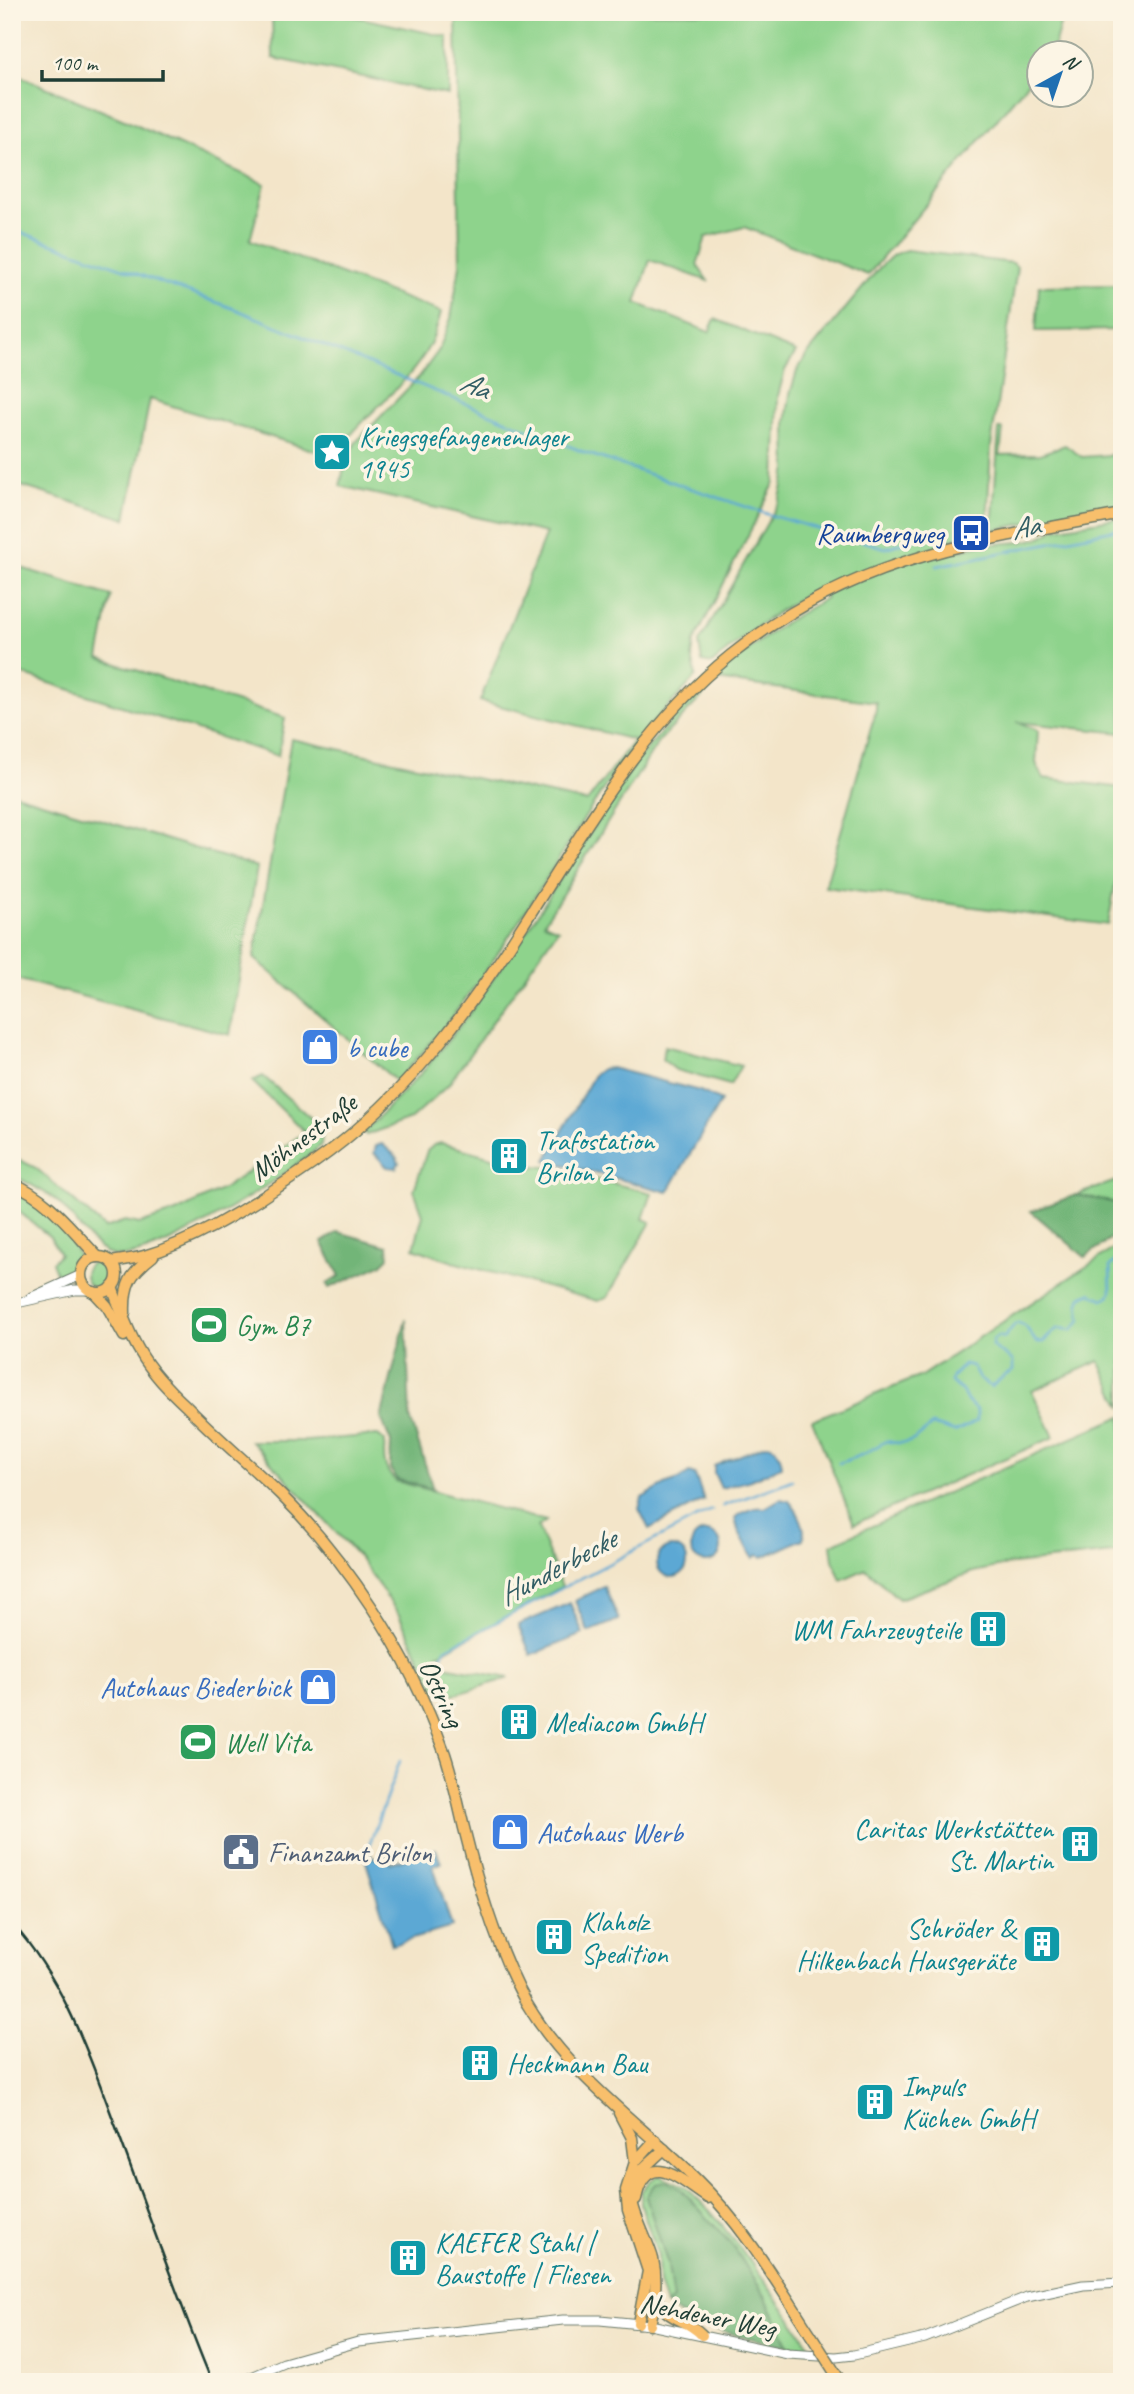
<svg xmlns="http://www.w3.org/2000/svg" width="1134" height="2394" font-family="Caveat,sans-serif">
<style>
.green{fill:#8ed38c;stroke:#568860;stroke-width:2}
.forest{fill:#72b578;stroke:#487956;stroke-width:2}
.water{fill:#5ba8d4;stroke:#3d7284;stroke-width:2}
.lines{fill:none;stroke-linecap:round;stroke-linejoin:round}
.stream{stroke:#5ba8d4;stroke-width:2.5}
.tertiary-casing{stroke:#697868;stroke-width:11}
.primary-casing{stroke:#697868;stroke-width:13}
.tertiary{stroke:#fff;stroke-width:9}
.primary{stroke:#f8bf6c;stroke-width:10}
.rail{stroke:#1f3d34;stroke-width:2.5}
.primary-bridge-casing{stroke:#697868;stroke-width:13;stroke-linecap:butt}
.primary-bridge{stroke:#f8bf6c;stroke-width:10}
.labels{text-anchor:middle;dominant-baseline:central;stroke-width:7;stroke-linejoin:round;paint-order:stroke}
.culture-label{font-size:28px;fill:#0d838f;stroke:#fcf5e5;text-anchor:start}
.transit-label{font-size:28px;fill:#164399;stroke:#fcf5e5;text-anchor:end}
.shop-label{font-size:28px;fill:#366cbe;stroke:#fcf5e5;text-anchor:start}
.street-label{font-size:28px;fill:#1f3d34;stroke:#fcf5e5}
.leisure-label{font-size:28px;fill:#27864d;stroke:#fcf5e5;text-anchor:start}
.service-label{font-size:28px;fill:#4e5e75;stroke:#fcf5e5;text-anchor:start}
.water-label{font-size:30px;font-style:italic;fill:#315d64;stroke:#fcf5e5}
</style>
<rect width="100%" height="100%" fill="#fcf5e5"/>
<filter id="ink" filterUnits="userSpaceOnUse"><feTurbulence type="fractalNoise" baseFrequency=".0143" numOctaves="2"/><feDisplacementMap in="SourceGraphic" scale="14" xChannelSelector="R" yChannelSelector="G"/><feConvolveMatrix kernelMatrix="1 2 1 2 8 2 1 2 1" color-interpolation-filters="sRGB"/></filter>
<filter id="wash" filterUnits="userSpaceOnUse"><feTurbulence type="fractalNoise" baseFrequency=".00686" numOctaves="4" result="noise"/><feDisplacementMap in="SourceGraphic" scale="28" xChannelSelector="R" yChannelSelector="G"/><feGaussianBlur stdDeviation="1.57" result="paint"/><feColorMatrix in="noise" values="0 0 0 0 0 0 0 0 0 0 0 0 0 0 0 0 0 1.4 0 .05"/><feComposite in="paint" operator="in"/></filter>
<g filter="url(#wash)">
<rect width="100%" height="100%" fill="#f3e5c9"/>
<g class="green">
<polygon points="272,12 334,12 448,37 448,95 273,58"/>
<path d="M 456,12 L 1063,14 L 1055,43 L 1050,52 L 1040,52 L 1039,69 L 868,275 L 744,227 L 706,237 L 697,265 L 708,281 L 650,260 L 636,303 L 709,332 L 715,319 L 796,352 L 785,370 L 778,396 L 775,482 L 694,642 L 692,656 L 696,676 C 684,691 670,704 656,719 C 639,738 622,760 608,782 C 540,884 483,992 396,1081 L 254,958 L 291,739 L 587,802 L 634,740 L 480,701 L 546,533 L 340,486 L 345,463 L 356,442 L 419,377 L 439,350 L 451,318 L 460,265 Z"/>
<path d="M 12,73 L 129,122 L 265,184 L 250,240 L 441,312 C 438,324 434,337 428,348 C 405,390 359,416 335,457 L 150,399 L 126,519 L 12,483 Z"/>
<path d="M 906,250 L 1013,263 L 1017,267 L 991,446 L 987,526 L 984,532 L 950,539 L 961,550 L 979,545 L 1022,542 L 1039,538 L 1055,529 L 1122,517 L 1122,733 L 1017,722 L 1038,730 L 1036,763 L 1043,778 L 1122,788 L 1122,845 L 1108,925 L 825,887 L 876,710 L 876,702 L 718,680 L 717,673 L 784,623 L 826,598 L 818,588 C 781,608 744,635 712,664 L 702,662 L 699,643 L 779,502 L 787,469 L 786,423 L 790,394 L 797,371 L 806,356 L 880,267 L 893,255 Z"/>
<polygon points="1122,285 1122,330 1036,331 1039,286"/>
<polygon points="999,429 1003,429 1000,455 1040,454 1065,445 1082,457 1122,454 1122,505 992,530"/>
<polygon points="12,565 111,596 99,658 285,718 278,756 12,671"/>
<polygon points="707,684 711,687 659,741 544,923 558,929 448,1085 411,1119 366,1135 364,1132 425,1069 466,1018 529,927 638,759 676,715"/>
<polygon points="12,793 257,867 230,1035 12,978"/>
<polygon points="665,1046 741,1066 730,1085 676,1070 662,1059"/>
<path d="M 263,1076 L 314,1121 L 322,1135 L 321,1145 C 293,1172 146,1269 111,1255 C 89,1246 75,1218 58,1202 C 45,1191 28,1183 12,1175 L 12,1156 L 36,1168 L 105,1228 L 125,1221 L 140,1224 L 176,1212 L 223,1189 L 305,1132 L 252,1081 Z"/>
<polygon points="441,1143 521,1165 547,1167 652,1193 643,1219 651,1222 607,1298 598,1301 453,1262 414,1248 423,1215 414,1190 427,1151 434,1145"/>
<polygon points="1122,1179 1122,1204 1076,1195"/>
<path d="M 12,1190 C 44,1206 64,1225 79,1257 L 75,1273 L 59,1280 L 52,1262 L 60,1254 L 50,1237 L 12,1206 Z"/>
<polygon points="1122,1243 1122,1407 1099,1361 1032,1391 1054,1437 854,1524 812,1420 921,1376"/>
<circle cx="99" cy="1275" r="14"/>
<polygon points="1122,1416 1122,1552 1012,1564 973,1572 899,1599 866,1569 841,1580 833,1560 831,1544"/>
<path d="M 378,1435 L 385,1441 C 383,1457 383,1470 396,1481 L 546,1521 L 538,1527 L 562,1587 L 436,1655 L 444,1666 L 509,1678 L 460,1693 L 445,1695 L 435,1688 L 398,1613 L 357,1555 L 251,1441 L 307,1441 Z"/>
<polygon points="660,2175 686,2187 711,2212 741,2249 792,2319 811,2349 789,2346 765,2296 733,2246 681,2189 646,2197 668,2265 673,2300 666,2305 659,2283 658,2255 641,2205 641,2192 650,2181"/>
</g>
<g class="forest">
<polygon points="1076,1195 1122,1204 1122,1231 1085,1257 1031,1211"/>
<polygon points="338,1232 388,1246 389,1257 381,1265 329,1288 327,1284 340,1276 322,1242"/>
<polygon points="406,1319 410,1417 433,1489 398,1480 390,1469 391,1442 381,1418"/>
<path d="M 667,2181 L 681,2189 L 733,2246 L 765,2296 L 789,2346 C 757,2340 690,2328 666,2305 L 673,2300 L 668,2265 L 646,2197 C 652,2186 655,2182 667,2181 Z"/>
</g>
<g class="water">
<polygon points="611,1068 700,1091 721,1101 668,1192 546,1160 594,1075 602,1069"/>
<polygon points="382,1144 396,1156 399,1163 396,1168 387,1167 374,1153 376,1146"/>
<path d="M 765,1445 C 776,1444 781,1455 782,1466 L 748,1481 L 721,1488 L 714,1473 L 714,1466 Z"/>
<polygon points="689,1473 695,1475 704,1500 649,1529 639,1509 642,1498 667,1484 679,1480"/>
<path d="M 780,1499 L 789,1501 C 797,1510 807,1527 803,1539 C 789,1545 776,1552 762,1557 L 758,1555 L 753,1558 L 738,1530 L 735,1518 C 741,1512 756,1506 765,1508 Z"/>
<circle cx="706" cy="1547" r="15"/>
<circle cx="672" cy="1562" r="15"/>
<polygon points="604,1586 619,1620 588,1632 575,1601"/>
<polygon points="570,1603 583,1634 531,1655 518,1625"/>
<polygon points="436,1849 441,1863 433,1866 452,1927 392,1945 364,1855 369,1853 374,1858 387,1854 390,1863"/>
</g>
<g class="lines">
<g class="stream">
<polyline points="12,229 235,309 586,453 773,516 886,548 922,536 926,541"/>
<polyline points="937,566 1122,528"/>
<path d="M 839,1463 L 864,1454 L 886,1441 C 909,1447 916,1440 932,1425 L 955,1432 L 977,1421 L 977,1411 L 967,1401 L 962,1391 L 951,1382 L 952,1377 L 965,1364 L 972,1366 L 979,1379 L 991,1387 L 1004,1376 L 1013,1371 L 1013,1361 L 992,1346 L 993,1340 L 998,1336 L 1004,1338 L 1015,1324 L 1019,1323 L 1026,1327 L 1036,1342 L 1043,1342 L 1058,1328 L 1072,1330 L 1081,1320 L 1079,1303 L 1081,1297 L 1091,1293 L 1103,1299 L 1109,1296 L 1111,1291 L 1110,1266 L 1122,1256"/>
<polyline points="723,1506 792,1480"/>
<polyline points="433,1672 445,1649 712,1510"/>
<polyline points="369,1845 400,1761"/>
</g>
</g>
</g>
<g filter="url(#ink)">
<g class="lines">
<g class="tertiary-casing">
<g id="tertiary">
<polyline points="30,1298 81,1275"/>
<polyline points="12,1304 75,1290 90,1290"/>
<polyline points="240,2382 284,2363 358,2342 563,2320 600,2320 650,2325 788,2354 836,2357 854,2355 925,2338 1027,2297 1083,2285 1122,2283"/>
</g>
</g>
<g class="primary-casing">
<g id="primary">
<path d="M 12,1183 C 48,1197 72,1230 98,1257"/>
<circle cx="99" cy="1275" r="18"/>
<path d="M 111,1262 C 122,1260 133,1259 144,1256 C 188,1243 240,1213 278,1187 C 300,1173 322,1158 343,1141 C 416,1082 473,1004 523,925 C 585,829 640,728 731,655 C 851,558 975,541 1122,514"/>
<path d="M 112,1287 C 120,1309 128,1332 140,1352 C 152,1373 169,1390 186,1406 C 216,1437 249,1464 280,1494 C 316,1529 346,1568 373,1609 C 402,1653 427,1704 445,1754 C 453,1778 458,1803 464,1828 C 478,1885 499,1954 527,2004 C 569,2075 639,2123 697,2180 C 743,2225 776,2281 811,2335"/>
<polyline points="94,1292 107,1306 124,1336"/>
<path d="M 125,1313 C 124,1284 130,1274 153,1256"/>
<polyline points="619,2113 632,2138 635,2162"/>
<path d="M 636,2199 C 647,2145 684,2183 708,2198"/>
<path d="M 656,2296 C 668,2323 684,2316 702,2335"/>
<polyline points="638,2323 648,2271 628,2210 626,2190 635,2162 655,2140"/>
<path d="M 650,2325 C 655,2303 658,2281 653,2259 C 648,2239 627,2206 632,2186 C 636,2171 654,2160 664,2149"/>
</g>
</g>
<use href="#tertiary" class="tertiary"/>
<use href="#primary" class="primary"/>
<path class="rail" d="M 12,1923 C 66,1984 88,2053 116,2127 C 148,2212 177,2298 212,2382"/>
<g class="primary-bridge-casing">
<polyline id="primary-bridge" points="811,2335 839,2379"/>
</g>
<use href="#primary-bridge" class="primary-bridge"/>
</g>
</g>
<defs>
<g id="sight-square" transform="scale(2.0125)"><rect x="-9" y="-9" width="18" height="18" rx="4" fill="#0f9aa8" stroke="#fcf5e5"/><path d="M0-6L1.8-2.2L6-1.7L2.9 1.2L3.7 5.4L0 3.3L-3.7 5.4L-2.9 1.2L-6-1.7L-1.8-2.2Z" fill="#fff"/></g>
<g id="bus-square" transform="scale(2.0125)"><rect x="-9" y="-9" width="18" height="18" rx="4" fill="#1a4fb4" stroke="#fcf5e5"/><path d="M-5-6H5V4H4V6H2V4H-2V6H-4V4H-5ZM-3.5-4V0h7V-4ZM-3.5 1.2v1.5H-2V1.2ZM2 1.2v1.5H3.5V1.2Z" fill="#fff"/></g>
<g id="shop-square" transform="scale(2.0125)"><rect x="-9" y="-9" width="18" height="18" rx="4" fill="#3f7fe0" stroke="#fcf5e5"/><path d="M-5-2.5h2.3a2.7 3.5 0 0 1 5.4 0H5L5.5 6h-11ZM-1.5-2.5h3a1.5 2.3 0 0 0-3 0Z" fill="#fff"/></g>
<g id="building-square" transform="scale(2.0125)"><rect x="-9" y="-9" width="18" height="18" rx="4" fill="#0f9aa8" stroke="#fcf5e5"/><path d="M-4-6H4V6H1V3H-1V6H-4ZM-2.5-4.3h1.7v1.8h-1.7ZM.8-4.3h1.7v1.8H.8ZM-2.5-1h1.7V.8h-1.7ZM.8-1h1.7V.8H.8Z" fill="#fff"/></g>
<g id="stadium-square" transform="scale(2.0125)"><rect x="-9" y="-9" width="18" height="18" rx="4" fill="#2e9e5b" stroke="#fcf5e5"/><path d="M0-5a6.5 5 0 1 0 0 10a6.5 5 0 1 0 0-10ZM-3.5-1.8h7v3.6h-7Z" fill="#fff"/></g>
<g id="civic-square" transform="scale(2.0125)"><rect x="-9" y="-9" width="18" height="18" rx="4" fill="#5c6f8a" stroke="#fcf5e5"/><path d="M-.6-6.5H3V-4.5H.6V-3L4-1V1h2V6H-6V1h2V-1L-.6-3ZM-1.2 2.5V6h2.4V2.5Z" fill="#fff"/></g>
</defs>
<g fill-rule="evenodd">
<use href="#sight-square" x="332" y="452"/>
<use href="#bus-square" x="971" y="533"/>
<use href="#shop-square" x="320" y="1047"/>
<use href="#building-square" x="509" y="1156"/>
<use href="#stadium-square" x="209" y="1325"/>
<use href="#building-square" x="988" y="1629"/>
<use href="#shop-square" x="318" y="1687"/>
<use href="#building-square" x="519" y="1722"/>
<use href="#stadium-square" x="198" y="1742"/>
<use href="#shop-square" x="510" y="1832"/>
<use href="#building-square" x="1080" y="1844"/>
<use href="#civic-square" x="241" y="1852"/>
<use href="#building-square" x="554" y="1937"/>
<use href="#building-square" x="1042" y="1944"/>
<use href="#building-square" x="480" y="2063"/>
<use href="#building-square" x="875" y="2102"/>
<use href="#building-square" x="408" y="2258"/>
</g>
<g class="labels">
<g class="culture-label">
<text x="359" y="436">Kriegsgefangenenlager<tspan x="359" dy="32">1945</tspan></text>
<text x="536" y="1140">Trafostation<tspan x="536" dy="32">Brilon 2</tspan></text>
<text x="961" y="1629" text-anchor="end">WM Fahrzeugteile</text>
<text x="546" y="1722">Mediacom GmbH</text>
<text x="1053" y="1828" text-anchor="end">Caritas Werkstätten<tspan x="1053" dy="32">St. Martin</tspan></text>
<text x="581" y="1921">Klaholz<tspan x="581" dy="32">Spedition</tspan></text>
<text x="1015" y="1928" text-anchor="end">Schröder &amp;<tspan x="1015" dy="32">Hilkenbach Hausgeräte</tspan></text>
<text x="507" y="2063">Heckmann Bau</text>
<text x="902" y="2086">Impuls<tspan x="902" dy="32">Küchen GmbH</tspan></text>
<text x="435" y="2242">KAEFER Stahl |<tspan x="435" dy="32">Baustoffe | Fliesen</tspan></text>
</g>
<g class="transit-label">
<text x="944" y="533">Raumbergweg</text>
</g>
<g class="shop-label">
<text x="347" y="1047">b cube</text>
<text x="291" y="1687" text-anchor="end">Autohaus Biederbick</text>
<text x="537" y="1832">Autohaus Werb</text>
</g>
<g class="street-label">
<text transform="translate(303 1137) rotate(-37)">Möhnestraße</text>
<text transform="translate(442 1693) rotate(65)">Ostring</text>
<text transform="translate(708 2315) rotate(11)">Nehdener Weg</text>
</g>
<g class="leisure-label">
<text x="236" y="1325">Gym B7</text>
<text x="225" y="1742">Well Vita</text>
</g>
<g class="service-label">
<text x="268" y="1852">Finanzamt Brilon</text>
</g>
<g class="water-label">
<text transform="translate(475 385) rotate(22)">Aa</text>
<text transform="translate(1025 527) rotate(-12)">Aa</text>
<text transform="translate(557 1567) rotate(-28)">Hunderbecke</text>
</g>
</g>
<rect width="1134" height="2394" fill="none" stroke="#fcf5e5" stroke-width="42"/>
<g transform="translate(1060 74) rotate(40)"><circle r="33" fill="#fcf5e5" stroke="#a4ab9e" stroke-width="2"/>
<path d="M0-5L12 26L0 18L-12 26Z" fill="#1f6fb2"/>
<text y="-10" font-size="19" font-weight="bold" text-anchor="middle" fill="#1f3d34">N</text>
</g>
<path d="M42 70v10h121v-10" fill="none" stroke="#1f3d34" stroke-width="3.5"/>
<text x="52" y="70" font-size="21" fill="#1f3d34" stroke="#fcf5e5" stroke-width="5" paint-order="stroke">100 m</text>
</svg>
